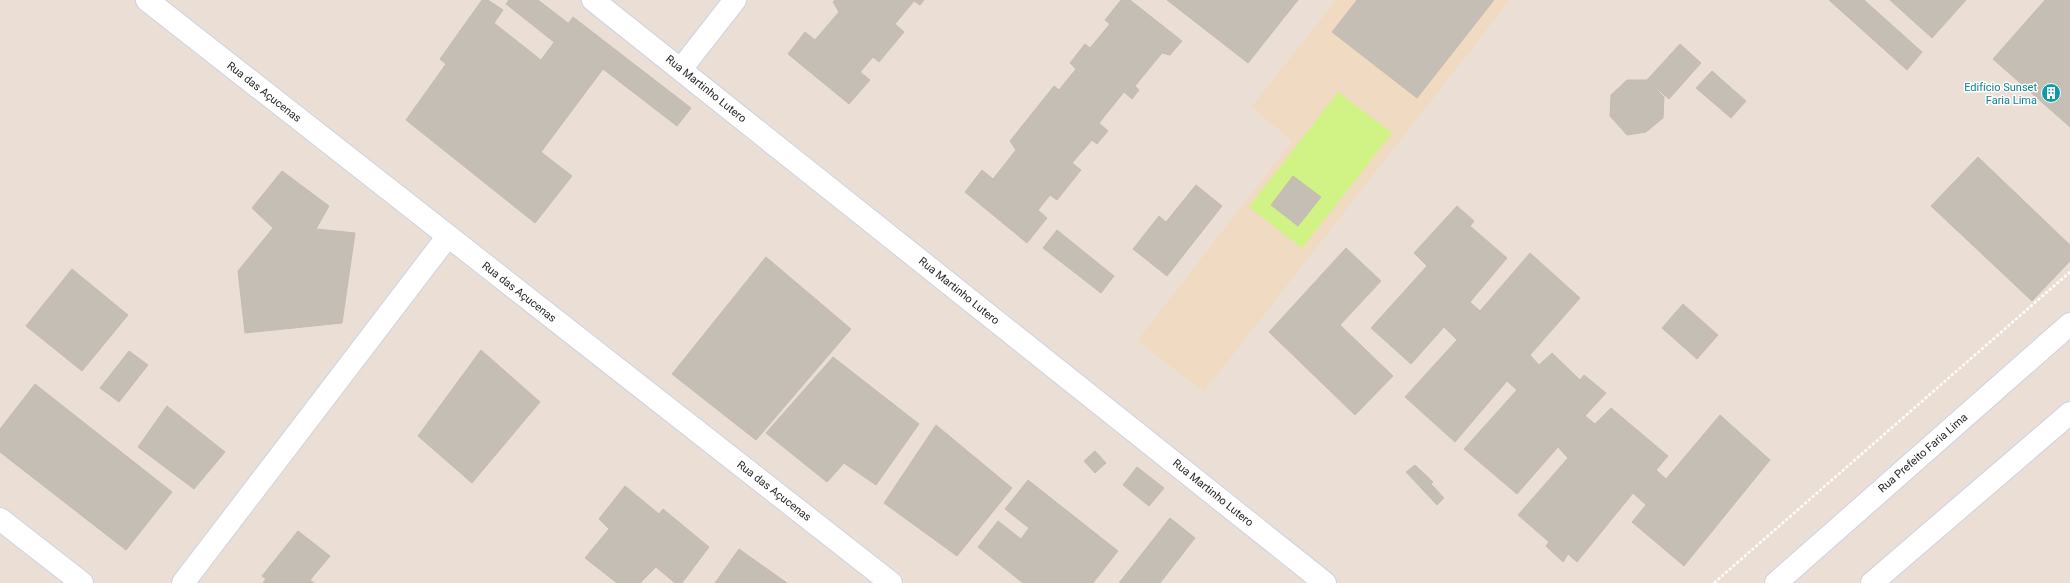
<svg xmlns="http://www.w3.org/2000/svg" width="2070" height="583" font-family="Roboto,sans-serif">
<style>
.education{fill:#f0dbc2}
.pitch{fill:#d1f284}
.building{fill:#c5beb5;stroke:#c6bbb0}
.lines{fill:none;stroke-linecap:round;stroke-linejoin:round}
.street-casing{stroke:#cbd2e2;stroke-width:24}
.secondary-casing{stroke:#cbd2e2;stroke-width:24}
.path{stroke:#fff;stroke-width:2.5;stroke-dasharray:3 2;stroke-linecap:butt}
.street{stroke:#fff;stroke-width:22}
.secondary{stroke:#fff;stroke-width:22}
.labels{text-anchor:middle;dominant-baseline:central;stroke-width:3;stroke-linejoin:round;paint-order:stroke}
.culture-label{font-size:11px;fill:#0d838f;stroke:#fff;text-anchor:end}
.street-label{font-size:11px;fill:#262626;stroke:#fff}
</style>
<rect width="100%" height="100%" fill="#ebdfd5"/>
<polygon class="education" points="1336,0 1510,0 1204,392 1137,341 1292,141 1251,107"/>
<polygon class="pitch" points="1338,92 1392,133 1302,248 1249,207"/>
<g class="building">
<polygon points="482,0 488,0 503,10 494,23 541,60 573,17 691,108 677,126 603,69 541,152 572,176 535,223 406,120 446,64 440,59"/>
<polygon points="509,0 538,0 568,23 554,42 506,4"/>
<polygon points="835,0 924,0 920,5 914,1 895,24 904,32 879,62 873,57 860,72 870,80 849,104 788,54 805,32 815,40 839,12 833,2"/>
<polygon points="1121,0 1130,0 1182,41 1170,55 1162,53 1135,86 1139,90 1132,99 1124,92 1099,123 1108,131 1097,144 1092,140 1072,163 1081,170 1057,200 1050,195 1038,210 1047,218 1027,243 965,192 982,170 993,179 1016,150 1010,141 1054,86 1059,90 1076,69 1070,63 1085,44 1090,48 1110,24 1105,20"/>
<polygon points="1167,0 1298,0 1248,63"/>
<polygon points="1357,0 1494,0 1417,98 1332,32"/>
<polygon points="1829,0 1864,0 1922,52 1907,70"/>
<polygon points="1890,0 1966,0 1932,38"/>
<polygon points="2045,0 2070,0 2070,127 1993,59"/>
<polygon points="1680,44 1701,63 1669,99 1647,80"/>
<polygon points="1712,71 1746,101 1731,118 1696,88"/>
<polygon points="1627,80 1647,80 1664,97 1663,118 1646,132 1627,135 1610,116 1611,95"/>
<polygon points="1978,157 2070,245 2070,261 2032,301 1931,206"/>
<polygon points="282,171 329,206 316,229 355,233 342,323 245,333 238,271 273,228 252,208"/>
<polygon points="1293,176 1321,197 1298,226 1271,205"/>
<polygon points="1196,185 1222,206 1167,276 1133,249 1159,216 1166,222"/>
<polygon points="1457,206 1474,221 1470,226 1507,258 1470,302 1480,311 1530,253 1580,298 1530,355 1539,365 1552,353 1580,380 1584,375 1606,393 1585,416 1595,424 1611,408 1668,456 1656,470 1666,479 1720,415 1770,460 1684,566 1632,522 1646,505 1633,493 1577,562 1568,554 1563,562 1546,546 1549,542 1518,515 1568,458 1558,447 1517,494 1464,449 1517,390 1507,381 1455,442 1405,397 1457,340 1444,327 1411,364 1371,328 1427,266 1414,253"/>
<polygon points="1057,230 1114,276 1101,293 1043,248"/>
<polygon points="1346,248 1381,281 1340,325 1393,376 1355,415 1269,332"/>
<polygon points="766,257 851,329 756,440 672,374"/>
<polygon points="72,269 128,315 82,371 26,326"/>
<polygon points="1683,304 1718,335 1697,359 1662,328"/>
<polygon points="481,350 540,402 472,483 418,436"/>
<polygon points="129,351 148,365 119,402 100,388"/>
<polygon points="833,357 919,424 876,485 844,463 827,482 766,433"/>
<polygon points="35,384 172,492 126,550 0,452 0,429"/>
<polygon points="167,406 225,452 194,489 138,447"/>
<polygon points="936,425 1012,488 957,556 884,503"/>
<polygon points="1095,451 1106,463 1095,473 1084,461"/>
<polygon points="1415,465 1433,482 1431,484 1444,498 1437,505 1406,472"/>
<polygon points="1137,467 1164,488 1149,506 1123,485"/>
<polygon points="1028,480 1118,551 1093,583 1023,583 978,547 998,521 1021,539 1029,528 1005,509"/>
<polygon points="625,486 659,514 663,509 709,547 682,583 675,583 656,567 640,583 617,583 585,558 609,529 599,519"/>
<polygon points="1170,518 1195,538 1160,583 1119,583"/>
<polygon points="298,531 330,556 310,580 314,583 263,583 266,579 262,576"/>
<polygon points="739,549 787,583 715,583"/>
</g>
<g class="lines">
<g class="street-casing">
<g id="street">
<polyline points="147,0 891,583"/>
<polyline points="593,0 1325,583"/>
<polyline points="681,69 735,0"/>
<polyline points="0,519 82,583"/>
<polyline points="183,583 448,236"/>
</g>
</g>
<g class="secondary-casing">
<g id="secondary">
<polyline points="1776,583 2070,324"/>
<polyline points="1872,583 2070,413"/>
</g>
</g>
<polyline class="path" points="1714,583 2070,272"/>
<use href="#street" class="street"/>
<use href="#secondary" class="secondary"/>
</g>
<defs>
<g id="building-disc" transform="scale(1)"><circle r="9.5" fill="#0f9aa8" stroke="#fff"/><path d="M-4-6H4V6H1V3H-1V6H-4ZM-2.5-4.3h1.7v1.8h-1.7ZM.8-4.3h1.7v1.8H.8ZM-2.5-1h1.7V.8h-1.7ZM.8-1h1.7V.8H.8Z" fill="#fff"/></g>
</defs>
<g fill-rule="evenodd">
<use href="#building-disc" x="2051" y="93"/>
</g>
<g class="labels">
<g class="culture-label">
<text x="2037" y="87">Edifício Sunset<tspan x="2037" dy="13">Faria Lima</tspan></text>
</g>
<g class="street-label">
<text transform="translate(706 89) rotate(39)">Rua Martinho Lutero</text>
<text transform="translate(264 92) rotate(38)">Rua das Açucenas</text>
<text transform="translate(959 291) rotate(39)">Rua Martinho Lutero</text>
<text transform="translate(519 292) rotate(38)">Rua das Açucenas</text>
<text transform="translate(1923 453) rotate(-41)">Rua Prefeito Faria Lima</text>
<text transform="translate(774 491) rotate(38)">Rua das Açucenas</text>
<text transform="translate(1213 493) rotate(39)">Rua Martinho Lutero</text>
</g>
</g>
</svg>
